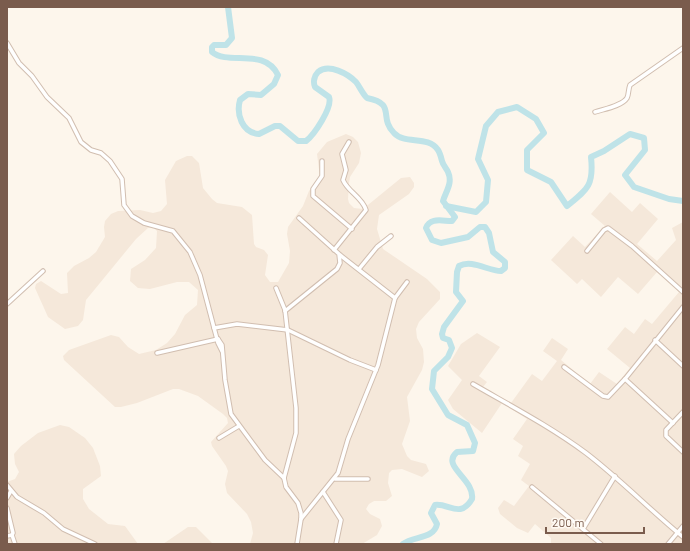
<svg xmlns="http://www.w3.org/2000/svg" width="690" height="551" font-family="Barlow,sans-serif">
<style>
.residential{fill:#f5e8da}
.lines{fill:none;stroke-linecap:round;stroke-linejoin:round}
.river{stroke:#bfe3e8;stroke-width:6}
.minor-casing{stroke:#d1beb0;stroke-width:5.5}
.minor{stroke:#fff;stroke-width:3.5}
</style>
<rect width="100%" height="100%" fill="#fdf6ec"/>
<g class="residential">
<polygon points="346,134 353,137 358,142 361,153 359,163 350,177 349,183 348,199 349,203 354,208 363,209 401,178 410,177 414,183 414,187 409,194 379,215 377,229 383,249 427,279 440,292 440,299 419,322 416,329 417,338 423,349 424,362 422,370 407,397 410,421 402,444 407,456 411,460 426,464 429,471 422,477 402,469 392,470 389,473 388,483 392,496 386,501 374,501 369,504 366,509 370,514 380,519 382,526 377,535 362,544 250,544 253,533 251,522 247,514 227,493 225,484 228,471 226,466 212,446 211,442 228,423 227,418 223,414 198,396 179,389 173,389 137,403 121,407 115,407 64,360 63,356 69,350 111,335 119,337 128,347 139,354 156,350 167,343 175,334 185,315 197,305 198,290 189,282 177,282 150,289 138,288 130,281 131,269 145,260 156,248 157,231 153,227 148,228 136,239 86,300 83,320 78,326 65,329 48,317 35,288 36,284 41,281 61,294 68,293 67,273 74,266 89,258 96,252 105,237 104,227 105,221 111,214 118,211 140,210 153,213 161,211 167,204 165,180 176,161 187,156 192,156 199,163 203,188 212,199 217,203 242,207 252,215 254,244 256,247 264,250 268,255 265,275 270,282 278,282 289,263 290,251 287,234 288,227 303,206 309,191 320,177 317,154 327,142"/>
<polygon points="610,192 632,212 640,203 658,219 637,244 657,261 676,240 672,228 683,222 683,544 551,544 551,538 535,524 528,533 517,528 500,514 498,508 504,500 514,506 529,486 521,480 530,464 518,456 523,446 513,439 527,419 502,403 482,433 453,409 448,400 462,380 448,366 461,344 477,333 500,347 479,376 487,382 483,387 511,403 532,374 542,381 557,361 543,351 552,338 568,349 561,360 590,384 599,372 617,384 630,368 607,349 625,327 634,334 645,319 652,324 679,292 657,272 638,294 618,277 601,297 582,279 577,284 551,260 573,236 585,247 605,226 591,214"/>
<polygon points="60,425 69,427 85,438 93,448 100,466 101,476 83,489 83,499 89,509 108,524 125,526 138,544 7,544 7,482 15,479 19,472 15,464 14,454 21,446 38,433"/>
<polygon points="188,527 196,527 213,544 163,544"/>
</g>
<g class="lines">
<g class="river">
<path d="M 228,7 L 232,38 L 226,45 L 214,45 L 212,47 L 212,52 C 229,66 264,47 278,75 L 274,84 L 261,95 L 248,94 L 240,100 C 236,114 242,133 259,134 L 275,126 L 280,126 L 298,141 L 306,141 C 314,135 333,107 329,97 L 315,87 C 313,82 314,76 318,72 C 329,63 348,74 356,82 C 360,87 362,93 367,98 C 397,104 378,117 394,133 C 405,145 428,135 438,150 C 440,153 441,157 442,161 C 443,165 446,168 448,172 C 453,183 446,191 443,201 L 455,217 L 452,221 C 442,221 430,217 426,228 L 432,240 L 441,243 L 468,237 L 480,227 L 485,227 L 489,233 L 493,252 L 505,262 L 505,268 L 501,271 C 488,271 472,259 459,266 L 457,272 L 456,292 L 463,301 L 444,327 L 442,334 L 443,338 L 449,340 L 452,348 L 448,357 L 434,371 L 432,389 L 448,415 L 467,425 L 475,443 L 473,451 L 457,452 C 440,466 475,479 472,499 C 460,519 449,503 435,505 L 431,513 L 437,524 C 434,539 414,536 403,544"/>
<path d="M 446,206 L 476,212 L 486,202 L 488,180 L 478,159 L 486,126 L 498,112 L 517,107 L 536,119 L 544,133 L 527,150 L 527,170 L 551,182 L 567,206 C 588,189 594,185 591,157 L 604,151 L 630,134 L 644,138 L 645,150 L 625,175 L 634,187 L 669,199 L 683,201"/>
</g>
<g class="minor-casing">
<g id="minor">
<polyline points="7,43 19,63 32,76 47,97 69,118 81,142 91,150 101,153 110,161 122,179 124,205 132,216 144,223 173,231 190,252 200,275 218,343 222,351"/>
<path d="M 595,112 C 604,109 622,106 627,98 C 629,94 628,90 630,85 L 683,48"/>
<polyline points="322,161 322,176 313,189 313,196 352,229"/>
<path d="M 334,250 L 366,210 C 362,197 348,192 343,180 L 346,170 L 342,154 L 349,142"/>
<polyline points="587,251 604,230 608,228 632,246 683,292"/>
<polyline points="340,255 395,298"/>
<polyline points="359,269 377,247 391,236"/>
<polyline points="276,288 285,310 296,408 296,433 284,478 286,487 298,503 301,513 301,519 297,544"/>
<polyline points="7,304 43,271"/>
<polyline points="285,311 337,269 340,263 339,254 299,218"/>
<polyline points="214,328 237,324 288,330 350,360 376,370"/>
<polyline points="218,339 222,345 225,380 231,414 265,460 284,478"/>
<polyline points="655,340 683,366"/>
<polyline points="157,353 218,339"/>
<polyline points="564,367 603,396 608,397 625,379 683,307"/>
<polyline points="625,379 673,423"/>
<path d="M 473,384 C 511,406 551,427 586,453 C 620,479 650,510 683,537"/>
<polyline points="683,412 666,430 666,436 683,452"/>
<polyline points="219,438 239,426"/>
<polyline points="335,479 368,479"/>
<polyline points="7,485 17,497 44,513 63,529 95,544"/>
<polyline points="532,487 601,544"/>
<polyline points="323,492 341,520 336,544"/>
<polyline points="7,498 11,491"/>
<polyline points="7,508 13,533 12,535 7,536"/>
<polyline points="301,519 338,473 348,439 378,365 395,298 407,282"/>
<polyline points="583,529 615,476"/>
<polyline points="12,535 15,544"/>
<polyline points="668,544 683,526"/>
</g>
</g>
<use href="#minor" class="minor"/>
</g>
<rect width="690" height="551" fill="none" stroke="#7a5c4d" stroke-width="16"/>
<path d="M546 527v6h98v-6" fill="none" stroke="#7a5c4d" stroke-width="2"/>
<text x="552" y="527" font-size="12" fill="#7a5c4d" stroke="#fffaf3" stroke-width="3" paint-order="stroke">200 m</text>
</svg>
